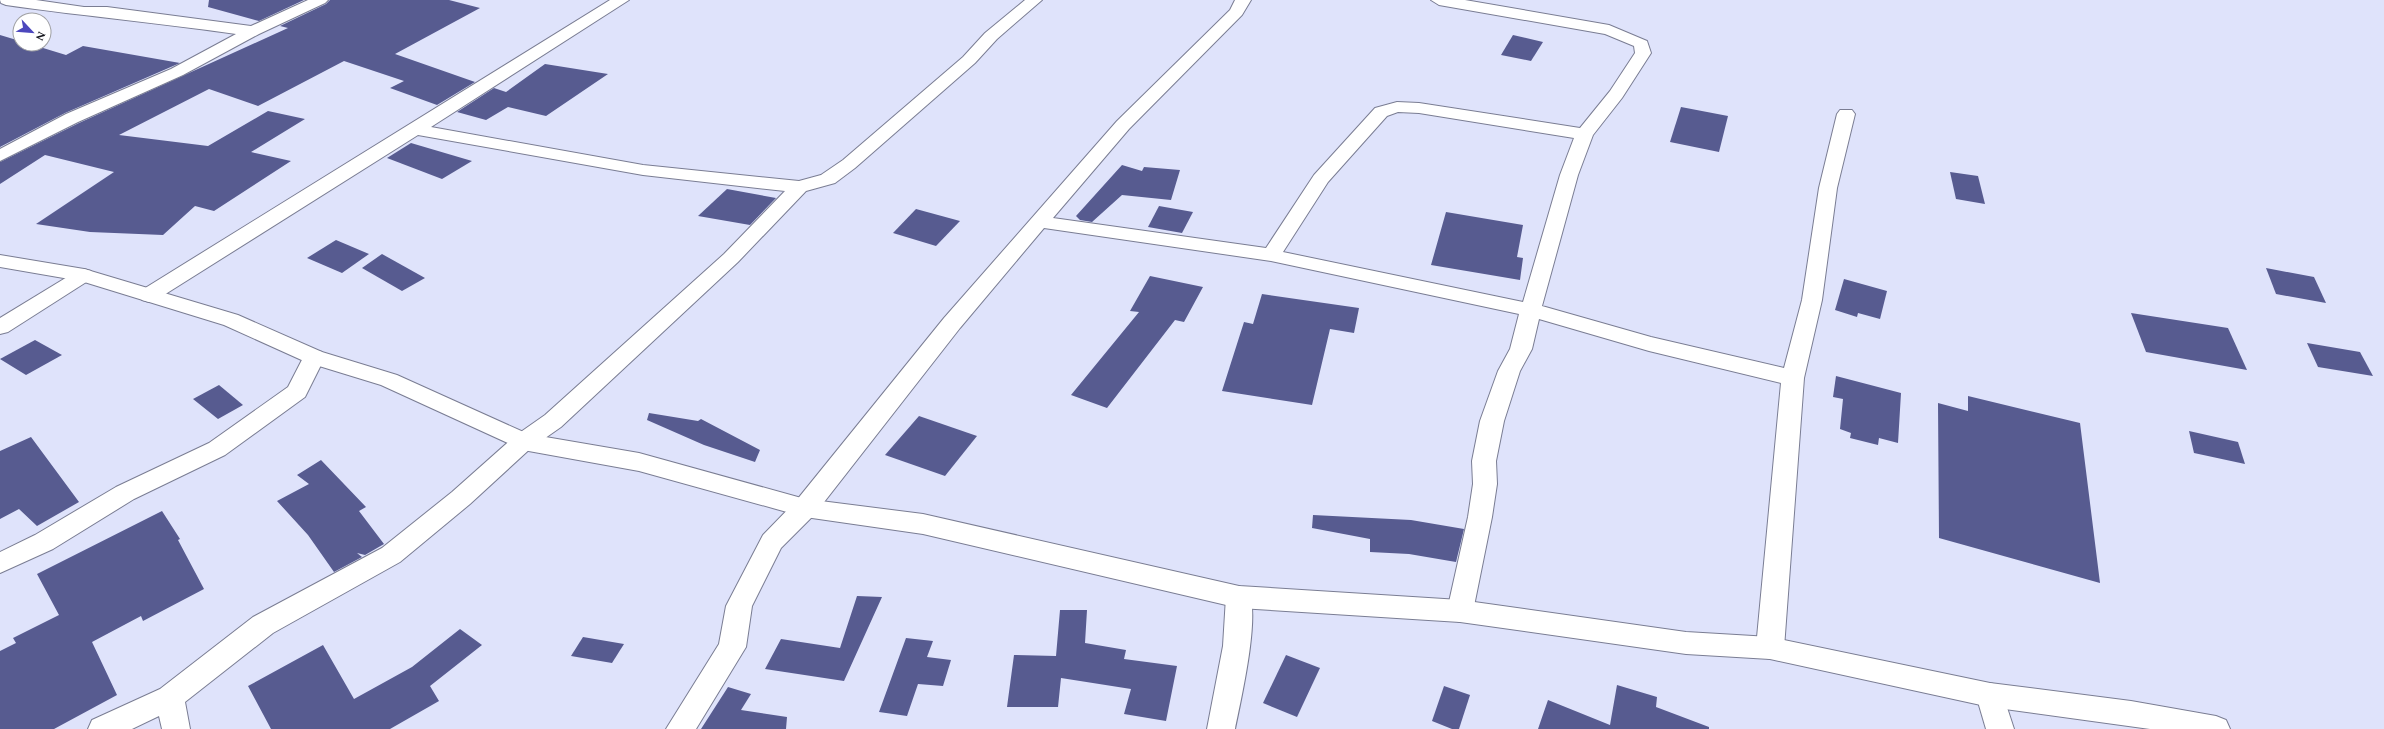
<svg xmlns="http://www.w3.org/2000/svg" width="2384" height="729" font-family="Spectral,serif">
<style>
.building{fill:#575b90}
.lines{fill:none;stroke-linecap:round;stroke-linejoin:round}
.minor-casing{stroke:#7a7d93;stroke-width:2}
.primary-casing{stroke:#7a7d93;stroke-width:2}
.minor{fill:#fff;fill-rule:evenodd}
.primary{fill:#fff;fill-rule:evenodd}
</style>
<rect width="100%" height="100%" fill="#dfe3fb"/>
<g class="building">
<polygon points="209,0 304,0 259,21 208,7"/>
<polygon points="330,0 449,0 480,8 395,54 475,82 437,105 390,88 404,81 344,61 258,106 209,89 119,135 208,146 268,111 305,119 251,152 291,161 214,211 195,206 163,235 90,232 36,224 114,172 45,155 0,184 0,162 79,123 288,28 280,26 326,4"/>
<polygon points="0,35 20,41 20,44 30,44 66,55 83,46 180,63 65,113 0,147"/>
<polygon points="1513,35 1543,42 1531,61 1501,55"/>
<polygon points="545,64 608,74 546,116 508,107 486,120 457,112 494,88 506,92"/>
<polygon points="1681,107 1728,116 1719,152 1670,142"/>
<polygon points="411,143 472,161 442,179 387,158"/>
<polygon points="1122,165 1142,171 1144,167 1180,170 1171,200 1122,195 1092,222 1080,220 1076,216"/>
<polygon points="1950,172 1978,176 1985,204 1956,199"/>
<polygon points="727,189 776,198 750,225 698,216"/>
<polygon points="1159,206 1193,212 1182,233 1148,227"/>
<polygon points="916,209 960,221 936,246 893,233"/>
<polygon points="1446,212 1523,225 1517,257 1523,258 1520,280 1431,265"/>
<polygon points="336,240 369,254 342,273 307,258"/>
<polygon points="382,254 425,278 402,291 362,268"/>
<polygon points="2266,268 2314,277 2326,303 2276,294"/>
<polygon points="1150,276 1203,287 1184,322 1175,320 1107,408 1071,395 1139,312 1130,311"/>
<polygon points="1844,279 1887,291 1880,319 1858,313 1857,317 1835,310"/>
<polygon points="1262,294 1359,308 1354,333 1330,329 1312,405 1222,391 1244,322 1253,324"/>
<polygon points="2131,313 2228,328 2247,370 2146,352"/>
<polygon points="35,340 62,355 26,375 0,359"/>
<polygon points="2307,343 2360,352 2373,376 2318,367"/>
<polygon points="1836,376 1901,393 1898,443 1879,438 1878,445 1850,438 1851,433 1840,429 1843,399 1833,397"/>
<polygon points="219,385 243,405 218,419 193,399"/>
<polygon points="1968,396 2080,423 2100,583 1939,538 1938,403 1968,411"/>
<polygon points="649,413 698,421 701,419 760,450 755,462 704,445 647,420"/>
<polygon points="919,416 977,436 945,476 885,455"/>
<polygon points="2189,431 2238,442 2245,464 2194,453"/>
<polygon points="31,437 79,502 37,526 19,509 0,519 0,451"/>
<polygon points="321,460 366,507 359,511 384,544 365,555 357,553 362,557 334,572 308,535 277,501 309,484 297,475"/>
<polygon points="162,511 180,539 178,540 204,589 143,621 141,616 92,642 117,695 54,729 0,729 0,651 16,643 13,638 59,615 37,574"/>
<polygon points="1313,515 1411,520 1464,529 1456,562 1409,554 1370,552 1370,539 1312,528"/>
<polygon points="857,596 882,597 844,681 765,669 781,639 840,648"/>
<polygon points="1060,610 1087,610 1085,643 1126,650 1124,659 1177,666 1166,721 1124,714 1131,689 1061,678 1058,707 1007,707 1014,655 1056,656"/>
<polygon points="460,629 482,645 430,686 439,701 390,729 271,729 248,686 323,645 354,699 412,667"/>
<polygon points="583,637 624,644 612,663 571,656"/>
<polygon points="906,638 933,641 927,657 951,660 943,686 918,684 907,716 879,712"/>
<polygon points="1286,655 1320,668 1297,717 1263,703"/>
<polygon points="1617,685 1657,697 1656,707 1709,727 1709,729 1538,729 1548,700 1610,725"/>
<polygon points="1444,686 1470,695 1459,729 1452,729 1432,721"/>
<polygon points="728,687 751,694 741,710 787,717 786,729 701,729"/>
</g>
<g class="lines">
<g class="minor-casing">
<g id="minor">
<path d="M 0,0 L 36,0 L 84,7 L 107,7 L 251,26 L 308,0 L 328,0 L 325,3 L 259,34 L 183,75 L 78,122 L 0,161 L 0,149 L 66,114 L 171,69 L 236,34 C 160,23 83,16 6,5 L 1,3 Z"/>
<polygon points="610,0 629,0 431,127 643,165 799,181 821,175 843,160 963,57 985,33 1025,0 1042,0 997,39 975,63 855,168 835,183 806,191 738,262 561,427 531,448 470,504 400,562 273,633 185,702 190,729 162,729 159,716 132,729 88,729 92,720 160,689 253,617 382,548 452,492 515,436 545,415 724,254 785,191 643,175 418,135 156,300 149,302 142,300 139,295 142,290"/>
<path d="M 1235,0 L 1251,0 L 1242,15 L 1129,129 L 1053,218 L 1266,248 L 1314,175 L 1375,108 L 1397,102 L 1419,103 L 1580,128 L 1610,91 L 1635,53 L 1634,46 L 1605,34 L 1439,5 L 1431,0 L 1465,0 L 1609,25 L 1647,41 L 1651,53 L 1622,98 L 1593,135 L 1578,175 L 1542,306 L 1651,337 L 1784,368 L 1802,300 L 1819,188 L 1837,114 L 1840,110 L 1852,110 L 1855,114 L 1837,188 L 1822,300 L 1804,378 L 1784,648 L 1780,656 L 1770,659 L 1760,656 L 1756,648 L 1781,383 L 1649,351 L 1539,319 L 1532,349 L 1520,371 L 1504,421 L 1496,461 L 1497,484 L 1492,517 L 1473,611 L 1469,619 L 1460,622 L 1451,619 L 1447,611 L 1468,517 L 1473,484 L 1472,461 L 1480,421 L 1498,371 L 1510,349 L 1519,314 L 1271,261 L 1044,228 L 960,328 L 814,515 L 781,548 L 752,606 L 746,647 L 696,729 L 666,729 L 719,644 L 726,606 L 763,535 L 796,501 L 944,318 L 1117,121 L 1230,10 ZM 1398,112 L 1419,113 L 1574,138 L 1560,175 L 1523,302 L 1283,252 L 1328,182 L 1387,116 Z"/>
<polygon points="84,269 91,271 94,275 91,279 8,332 0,334 0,318 77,271"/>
<polygon points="314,350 322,352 325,357 305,397 225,455 134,499 53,549 0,573 0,552 35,535 116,487 209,443 288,387 306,352"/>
<path d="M 1239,586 L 1248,590 C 1261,614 1241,699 1235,729 L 1207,729 L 1223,646 L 1226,597 L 1230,590 Z"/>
<polygon points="1990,683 2000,686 2014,729 1986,729 1976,695 1980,686"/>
</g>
</g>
<g class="primary-casing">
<polygon id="primary" points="0,255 84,269 238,315 322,352 397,375 528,434 639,453 805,499 923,514 1239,586 1460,600 1686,632 1770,637 1990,683 2131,701 2216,716 2226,720 2230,729 2150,729 1990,707 1770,659 1686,654 1460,622 1239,608 923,534 805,517 639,471 523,450 381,385 306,362 224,325 81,281 0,267"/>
</g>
<use href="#minor" class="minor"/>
<use href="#primary" class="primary"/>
</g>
<g transform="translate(32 32) rotate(116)"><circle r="19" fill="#ffffff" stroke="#a0a1a4"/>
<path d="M0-3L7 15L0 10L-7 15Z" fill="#4c47bd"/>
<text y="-6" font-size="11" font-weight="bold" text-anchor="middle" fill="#12131b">N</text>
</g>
</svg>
